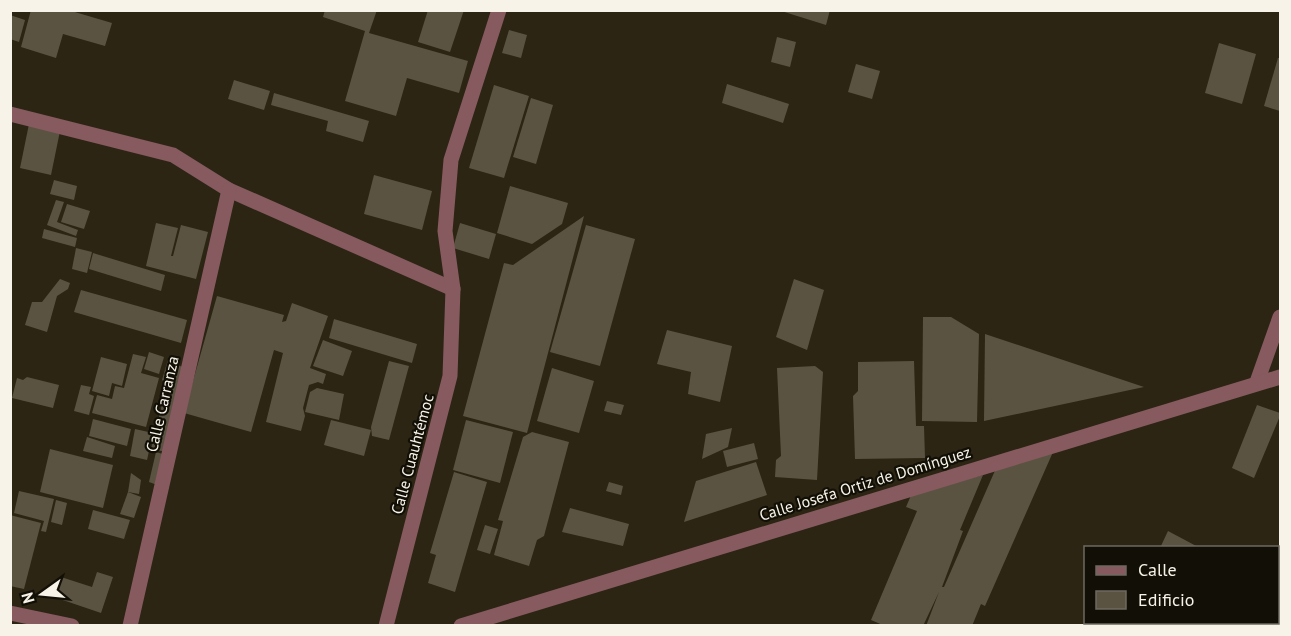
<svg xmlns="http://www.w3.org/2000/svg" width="1291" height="636" font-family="'PT Sans',sans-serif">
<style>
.building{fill:#5b5341}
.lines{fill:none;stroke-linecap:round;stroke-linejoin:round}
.minor{stroke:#865a5f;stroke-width:15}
.labels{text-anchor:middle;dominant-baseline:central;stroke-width:4.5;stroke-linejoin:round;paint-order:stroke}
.street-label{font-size:16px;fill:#f7f3e8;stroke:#120f07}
</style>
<rect width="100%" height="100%" fill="#2c2514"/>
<g class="building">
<polygon points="31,10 68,10 112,23 105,46 63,34 56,58 21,47"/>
<polygon points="325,10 377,10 369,33 468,61 459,93 407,78 396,116 345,101 365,31 323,17"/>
<polygon points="428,10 464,10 450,52 418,42"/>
<polygon points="778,10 830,10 826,25"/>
<polygon points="10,15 25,20 19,42 10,39"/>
<polygon points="509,30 527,35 521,58 502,53"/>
<polygon points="777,37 796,42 790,67 771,62"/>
<polygon points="1219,43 1256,54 1242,104 1205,93"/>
<polygon points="1278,58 1280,58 1280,111 1264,106"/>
<polygon points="856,64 880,71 872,99 848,92"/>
<polygon points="234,80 270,91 264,110 228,99"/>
<polygon points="727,84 789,104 783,123 722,103"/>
<polygon points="494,85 529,96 504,178 469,168"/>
<polygon points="274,93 369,121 363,142 326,131 328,121 271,105"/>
<polygon points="531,98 553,105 536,164 513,157"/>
<polygon points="29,124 60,131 51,175 20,168"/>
<polygon points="374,175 432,191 422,230 364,214"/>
<polygon points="54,180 77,186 74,200 50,194"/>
<polygon points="510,186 568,203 562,224 532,244 497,233"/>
<polygon points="56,200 64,202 57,222 78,230 76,236 47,225"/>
<polygon points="67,204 90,211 84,229 61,222"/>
<polygon points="584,216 527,433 463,416 504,263 513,265"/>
<polygon points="156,223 178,228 171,256 173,256 181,225 208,232 196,279 146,266"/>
<polygon points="460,223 496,234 489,259 453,248"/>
<polygon points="586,225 635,239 600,366 550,352"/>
<polygon points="44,229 77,238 75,247 42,238"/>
<polygon points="76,248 92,252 87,273 72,269"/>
<polygon points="93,253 165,275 161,291 89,269"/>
<polygon points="60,279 70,283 68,289 57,296 47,332 25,325 32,302 42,302"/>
<polygon points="794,279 824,290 807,350 776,337"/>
<polygon points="81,290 187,320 181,343 74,312"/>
<polygon points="217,296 284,315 282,322 286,321 292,303 328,316 310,368 326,374 323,384 318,382 309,385 303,408 305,416 301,431 266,422 283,353 274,350 251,432 184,413"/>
<polygon points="923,317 951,317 979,334 977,422 922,421"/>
<polygon points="334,319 417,344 412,363 329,338"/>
<polygon points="667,330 732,346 720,402 688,394 691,372 657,364"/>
<polygon points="985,334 1144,387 984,421"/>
<polygon points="323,340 352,351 343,376 313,366"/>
<polygon points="149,352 164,357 159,374 144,369"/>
<polygon points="133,354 146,357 141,373 159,378 146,427 92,413 97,395 112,399 115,386 124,388"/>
<polygon points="169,356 173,364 187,368 167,452 151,449 167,384 162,380"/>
<polygon points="101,357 127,364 122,386 112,383 109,396 92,391"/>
<polygon points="389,361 409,366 389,440 372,436 371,427"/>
<polygon points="914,361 916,426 924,426 925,458 855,459 853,396 858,391 858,362"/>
<polygon points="815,366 823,372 817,480 775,477 776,460 781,456 777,368"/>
<polygon points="552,368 594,381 579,433 537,421"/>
<polygon points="27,377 59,385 53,408 12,398 17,378 23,380"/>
<polygon points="81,385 91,387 89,394 94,396 89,415 74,411"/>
<polygon points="317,388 344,394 339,420 305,412 310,392"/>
<polygon points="607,401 624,405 621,415 604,411"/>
<polygon points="1257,405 1280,413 1280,416 1254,478 1232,468"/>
<polygon points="93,419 131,429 127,446 89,436"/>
<polygon points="331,420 371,430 364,456 324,445"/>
<polygon points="466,420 513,432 500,483 453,470"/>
<polygon points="732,428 728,447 702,459 706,434"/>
<polygon points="135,429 153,433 147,460 130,456"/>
<polygon points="532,432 569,442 544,536 537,540 529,566 494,555 503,521 498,520 523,437"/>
<polygon points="87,437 115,446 112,458 83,451"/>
<polygon points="754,443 758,459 727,467 723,451"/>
<polygon points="50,449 113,465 103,508 40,492"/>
<polygon points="156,452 166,455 160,486 149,482"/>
<polygon points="1053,452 985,606 981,604 972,626 926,626 939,592 923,626 885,626 871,620 917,511 906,507 912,493 983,475 960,530 963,531 942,587 944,587 997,466"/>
<polygon points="756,462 767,495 684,522 696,481"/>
<polygon points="454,472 487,482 455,592 428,583 436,555 430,553"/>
<polygon points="131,473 141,480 139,494 128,492"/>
<polygon points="609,482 623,486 621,495 606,491"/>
<polygon points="19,491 54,499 46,532 41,531 44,521 14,513"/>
<polygon points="128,492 141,497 134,518 120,514"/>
<polygon points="56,500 67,503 62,525 51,522"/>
<polygon points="570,508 629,524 623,546 562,532"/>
<polygon points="93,510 130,520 124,539 88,529"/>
<polygon points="10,515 41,523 24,589 10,586"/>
<polygon points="485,525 498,529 490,554 477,550"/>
<polygon points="1168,531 1200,548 1160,548"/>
<polygon points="97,572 113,577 101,613 54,597 61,577 92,587"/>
</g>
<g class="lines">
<g class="minor">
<polyline points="10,114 173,155 229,190 453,289"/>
<polyline points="1257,382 1280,317"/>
<polyline points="10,613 72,626"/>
<polyline points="130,626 229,190"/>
<polyline points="386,626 450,376 453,289 445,231 451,160 499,10"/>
<polyline points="461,626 1280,377"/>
</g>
</g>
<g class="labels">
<g class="street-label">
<text transform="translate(162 404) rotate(-77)">Calle Carranza</text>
<text transform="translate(412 454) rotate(-75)">Calle Cuauhtémoc</text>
<text transform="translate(865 483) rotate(-17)">Calle Josefa Ortiz de Domínguez</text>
</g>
</g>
<rect width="1291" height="636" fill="none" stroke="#f7f3e8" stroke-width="24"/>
<rect x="1084" y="546" width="195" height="78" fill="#120f07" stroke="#6e6a61" stroke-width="1.5"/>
<rect x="1096" y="566" width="30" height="9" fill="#865a5f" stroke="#6e6a61" stroke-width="1.5"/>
<text x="1138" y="576" font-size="18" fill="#f7f3e8">Calle</text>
<rect x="1096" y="591" width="30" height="18" fill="#5b5341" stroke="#6e6a61" stroke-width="1.5"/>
<text x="1138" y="606" font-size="18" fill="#f7f3e8">Edificio</text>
<g transform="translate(42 594) rotate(255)" stroke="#120f07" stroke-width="4.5" paint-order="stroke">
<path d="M0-4.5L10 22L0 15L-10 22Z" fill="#f7f3e8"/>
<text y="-9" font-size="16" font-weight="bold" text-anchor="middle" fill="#f7f3e8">N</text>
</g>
</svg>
